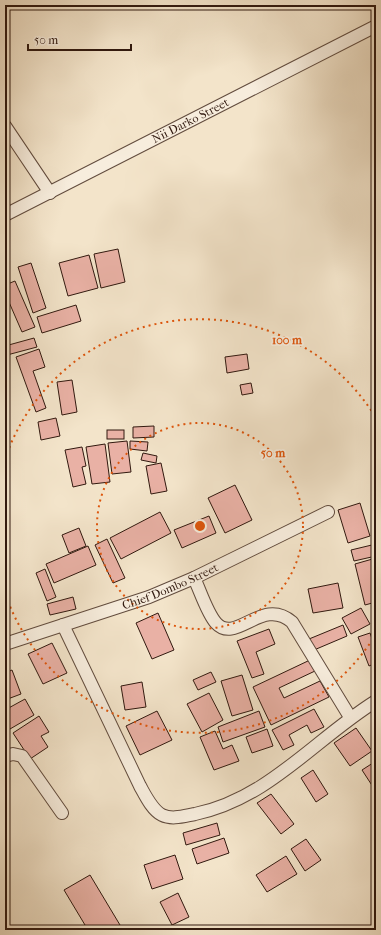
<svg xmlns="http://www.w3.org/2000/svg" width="381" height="935" font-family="'IM FELL French Canon',serif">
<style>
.building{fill:#e9b1a5;stroke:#31190f}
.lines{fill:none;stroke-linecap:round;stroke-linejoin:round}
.street-casing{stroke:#624c3e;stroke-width:14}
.street{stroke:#f7eddd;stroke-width:12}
.ring{fill:none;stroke:#df560c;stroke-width:2;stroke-dasharray:2 4}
.labels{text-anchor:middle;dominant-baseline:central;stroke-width:3.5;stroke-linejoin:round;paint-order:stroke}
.street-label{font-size:12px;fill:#31190f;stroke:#f7eddd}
.centre{fill:#df560c;stroke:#f7eddd;stroke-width:2}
.ring-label{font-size:12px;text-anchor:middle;font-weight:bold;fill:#df560c;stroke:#f7eddd;stroke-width:3.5;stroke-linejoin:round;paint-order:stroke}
</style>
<rect width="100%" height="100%" fill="#f3e4ca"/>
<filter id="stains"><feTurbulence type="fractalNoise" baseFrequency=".005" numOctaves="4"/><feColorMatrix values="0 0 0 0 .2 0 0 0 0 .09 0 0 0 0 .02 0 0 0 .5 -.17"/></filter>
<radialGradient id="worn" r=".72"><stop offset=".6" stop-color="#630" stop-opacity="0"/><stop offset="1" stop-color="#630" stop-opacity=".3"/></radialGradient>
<g class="building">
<polygon points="118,249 125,282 101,288 94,254"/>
<polygon points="89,255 98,288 68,296 59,263"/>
<polygon points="31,263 46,308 33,313 18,267"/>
<polygon points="15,281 35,327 22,332 5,293 5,285"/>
<polygon points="76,305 81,321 42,333 37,317"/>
<polygon points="34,338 37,347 7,355 5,346"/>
<polygon points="39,349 45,367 33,371 46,408 36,412 16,357"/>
<polygon points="247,354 249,369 227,373 225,357"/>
<polygon points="72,380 77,412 62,415 57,382"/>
<polygon points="251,383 253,393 242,395 240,385"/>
<polygon points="56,418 60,436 41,440 38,422"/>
<polygon points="154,426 154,437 133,438 133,427"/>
<rect x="107" y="430" width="17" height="9"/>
<polygon points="127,441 131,472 112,474 108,443"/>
<polygon points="130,441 148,442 147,451 130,449"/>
<polygon points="105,444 110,482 92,484 86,447"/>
<polygon points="82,447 86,466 82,467 86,484 73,487 65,450"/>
<polygon points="143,453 157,456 156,463 141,460"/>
<polygon points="161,463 167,491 151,494 146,466"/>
<polygon points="235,485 252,520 225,533 208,498"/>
<polygon points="360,503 370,536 348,543 338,510"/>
<polygon points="160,512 171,533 121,559 110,538"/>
<polygon points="209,516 216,533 182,548 174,530"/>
<polygon points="79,528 86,546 69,553 62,535"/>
<polygon points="107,539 125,578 113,583 95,545"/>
<polygon points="376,544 376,556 354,561 351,550"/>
<polygon points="88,546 96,565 54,583 46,564"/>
<polygon points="376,558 376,602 365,605 355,564"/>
<polygon points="45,569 56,597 47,601 36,573"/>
<polygon points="338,583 343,608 313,613 308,589"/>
<polygon points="73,597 76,609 50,615 47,604"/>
<polygon points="361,608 370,624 351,634 342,618"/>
<polygon points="158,613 174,650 152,659 136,623"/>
<polygon points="343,625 347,636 314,650 309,639"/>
<polygon points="269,629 275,644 256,652 264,674 252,678 237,641"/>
<polygon points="370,633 376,650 376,663 369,666 358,637"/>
<polygon points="52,643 67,673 43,684 28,654"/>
<polygon points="310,660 315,671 279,688 284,698 320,681 329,697 271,725 253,687"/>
<polygon points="12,670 21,694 5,700 5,673"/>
<polygon points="211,672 216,682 198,690 193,680"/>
<polygon points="242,675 253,710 232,716 221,681"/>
<polygon points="142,682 146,707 125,710 121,686"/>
<polygon points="209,693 223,720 202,732 187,704"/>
<polygon points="25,699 34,715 10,729 5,720 5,710"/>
<polygon points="314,709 324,727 311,733 307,725 289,735 294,745 283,750 272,730"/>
<polygon points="157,711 172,740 140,755 126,726"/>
<polygon points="259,711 265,727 223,742 218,727"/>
<polygon points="39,716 49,732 41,736 48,747 30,759 13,733"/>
<polygon points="356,728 372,751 350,766 334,743"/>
<polygon points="267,729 273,746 252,753 246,737"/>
<polygon points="215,731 223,749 232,745 239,761 214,770 200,737"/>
<polygon points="376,761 376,789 375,790 362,770"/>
<polygon points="313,770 328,794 316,802 301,778"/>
<polygon points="271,794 294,824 281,834 257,803"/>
<polygon points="217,823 220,835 186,845 183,833"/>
<polygon points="224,838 229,853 197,864 192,849"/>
<polygon points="306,839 321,860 305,871 291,849"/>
<polygon points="175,855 183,879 152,889 144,865"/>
<polygon points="286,856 297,874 267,892 256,875"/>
<polygon points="90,875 123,930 88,930 64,890"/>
<polygon points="178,893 189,917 172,925 160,902"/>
</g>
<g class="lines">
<g class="street-casing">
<g id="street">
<polyline points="5,126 50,193"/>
<path id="s1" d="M 5,215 L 376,26"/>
<path d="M 194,578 C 200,590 207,613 216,623 C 236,645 262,596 292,622 L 350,717"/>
<path d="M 63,625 L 140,786 C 145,795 152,810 162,815 C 172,820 184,816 195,814 C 268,799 315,739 376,701"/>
<path id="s2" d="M 5,644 L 149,597 L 194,578 L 328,512"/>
<polyline points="5,756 13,754 22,756 62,813"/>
</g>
</g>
<use href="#street" class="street"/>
</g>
<g class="ring">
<circle cx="200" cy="526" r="103"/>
<path d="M376 634A206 206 0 0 1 5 593M5 459A206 206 0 0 1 376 418"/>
</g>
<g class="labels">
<g class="street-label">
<text stroke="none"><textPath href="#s1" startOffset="208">Nii Darko Street</textPath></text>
<text stroke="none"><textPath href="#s2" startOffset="175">Chief Dombo Street</textPath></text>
</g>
</g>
<circle cx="200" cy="526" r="6" class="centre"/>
<g class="ring-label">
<text x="287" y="344">100 m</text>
<text x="273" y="457">50 m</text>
</g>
<rect width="381" height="935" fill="none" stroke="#f3e4ca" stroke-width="20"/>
<rect x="6" y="6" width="369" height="923" fill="none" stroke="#31190f" stroke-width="2"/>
<rect x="10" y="10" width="361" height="915" fill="none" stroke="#31190f"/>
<path d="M28 44v6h103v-6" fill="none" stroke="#31190f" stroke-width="2"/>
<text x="34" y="44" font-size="12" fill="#31190f" stroke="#f7eddd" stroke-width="3" paint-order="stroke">50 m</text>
<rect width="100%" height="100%" filter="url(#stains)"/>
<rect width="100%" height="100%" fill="url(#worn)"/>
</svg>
